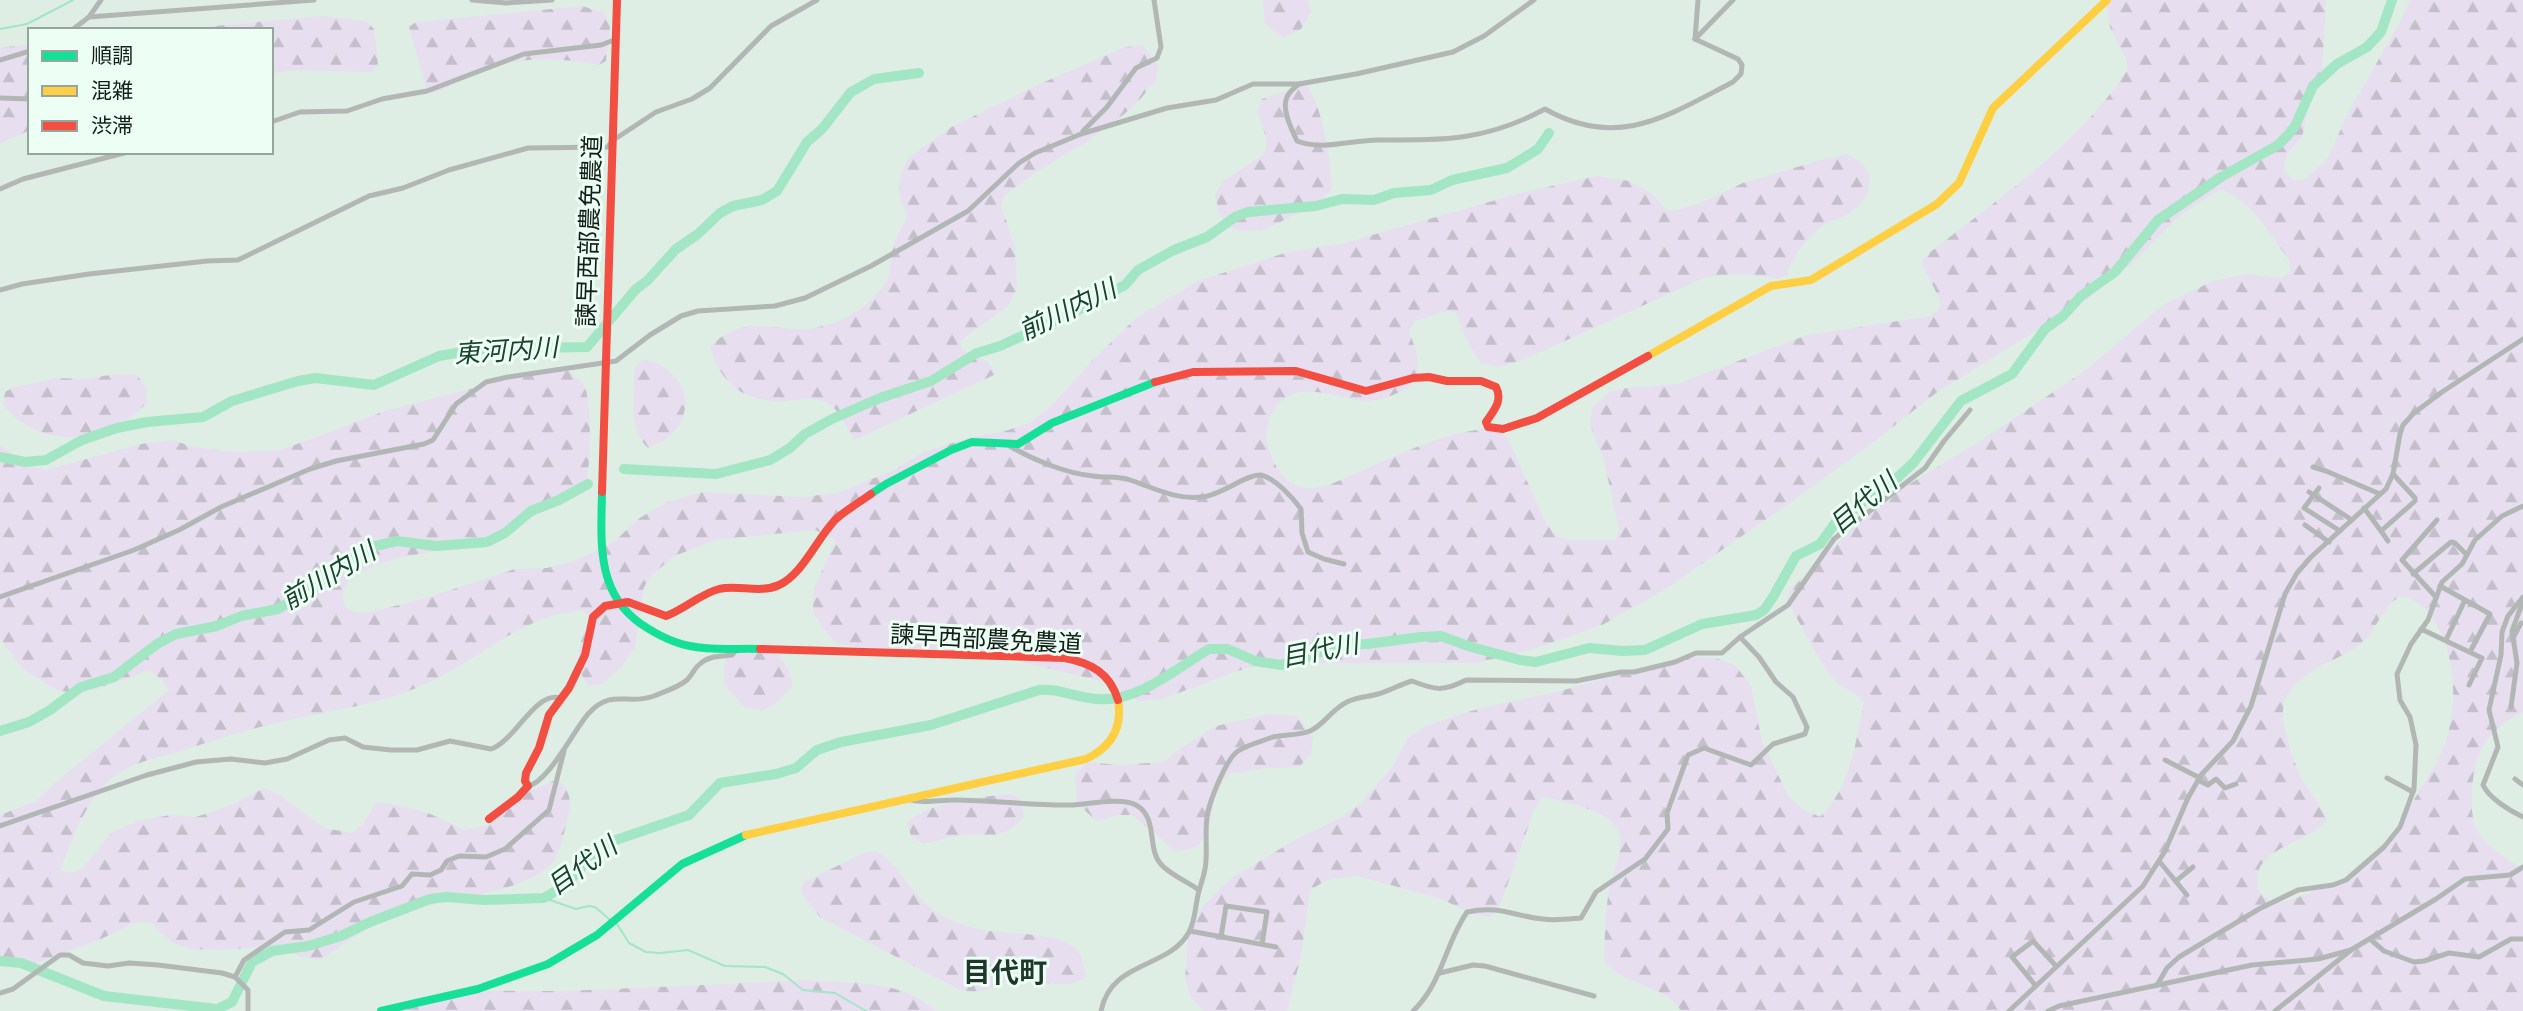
<svg xmlns="http://www.w3.org/2000/svg" width="2523" height="1011" font-family="'Sofia Sans Condensed','Noto Sans JP',sans-serif">
<style>
.forest{fill:url(#forest-firs);fill-rule:evenodd}
.lines{fill:none;stroke-linecap:round;stroke-linejoin:round}
.stream{stroke:#a3e6c4;stroke-width:2}
.river{stroke:#a3e6c4;stroke-width:10}
.street{stroke:#b2b7b5;stroke-width:5}
.fast{stroke:#16e098;stroke-width:8}
.slow{stroke:#ffcf43;stroke-width:8}
.jam{stroke:#f24e42;stroke-width:8}
.labels{text-anchor:middle;dominant-baseline:central;stroke-width:6;stroke-linejoin:round;paint-order:stroke}
.street-label{font-size:24px;fill:#141f19;stroke:#edfff5}
.water-label{font-size:26px;font-style:italic;fill:#1c4330;stroke:#edfff5}
.quarter-label{font-size:28px;font-weight:bold;fill:#1e372a;stroke:#edfff5}
</style>
<defs>
<pattern id="forest-firs" width="22" height="20" patternUnits="userSpaceOnUse" patternTransform="scale(1.75)"><rect width="22" height="20" fill="#e7dfef"/><path d="M5 1l3.5 6h-7zM16 11l3.5 6h-7z" fill="#c5bfcc"/></pattern>
</defs>
<rect width="100%" height="100%" fill="#deeee5"/>
<g class="forest">
<polygon points="1263,0 1308,0 1311,12 1301,29 1283,38 1265,23"/>
<path d="M 2106,0 L 2326,0 L 2322,74 L 2312,94 L 2302,137 L 2288,153 L 2283,169 L 2294,180 L 2306,179 L 2328,158 L 2348,113 L 2399,24 L 2410,0 L 2523,0 L 2523,712 C 2487,729 2473,754 2472,793 C 2471,803 2472,817 2475,826 C 2483,846 2506,858 2523,869 L 2523,1011 L 1681,1011 C 1665,983 1624,988 1604,960 C 1605,937 1605,913 1609,890 C 1612,874 1622,854 1620,837 C 1616,810 1564,802 1543,797 L 1536,805 L 1499,908 L 1489,917 L 1473,914 L 1439,898 L 1357,876 L 1327,880 L 1310,890 L 1301,956 L 1287,1011 L 1203,1011 L 1192,999 L 1185,980 L 1188,940 L 1202,907 L 1230,879 L 1295,840 L 1342,817 L 1360,804 L 1392,767 L 1408,738 L 1428,725 L 1481,708 L 1560,691 L 1684,657 L 1715,658 L 1735,665 L 1751,686 L 1762,741 L 1788,796 L 1802,809 L 1820,817 C 1850,789 1856,741 1864,702 C 1857,693 1845,690 1837,682 C 1819,664 1801,624 1787,601 L 1790,590 L 1851,530 L 1888,497 L 1982,440 L 2083,372 L 2163,305 L 2213,281 L 2246,274 L 2281,278 L 2290,272 L 2290,262 C 2270,234 2253,202 2220,189 L 2179,216 L 2130,265 L 2086,300 L 1936,393 L 1880,437 L 1787,505 L 1667,588 L 1602,625 L 1540,647 L 1477,663 L 1283,663 L 1246,668 L 1162,699 L 1138,701 L 1105,682 L 1009,659 L 878,650 L 838,644 L 827,634 L 813,612 L 814,588 L 835,541 L 827,535 L 815,530 L 716,540 L 674,556 L 652,575 L 644,587 L 635,647 L 621,668 L 602,684 L 589,686 C 570,664 581,642 589,618 L 583,610 C 518,615 474,666 416,688 C 372,706 323,712 277,723 C 244,730 213,741 180,751 C 158,758 136,761 116,775 C 85,798 75,835 60,870 L 69,873 L 82,869 L 111,833 L 138,821 L 170,815 L 196,817 L 234,804 L 264,788 L 278,794 L 324,828 L 352,833 L 363,824 L 376,803 L 388,803 L 428,813 L 465,830 L 489,825 L 521,796 L 557,779 C 572,792 572,804 567,821 C 564,833 561,847 556,857 C 536,894 436,899 398,914 C 369,925 346,943 320,960 L 298,956 L 278,946 L 220,950 L 190,949 L 171,942 L 150,922 L 133,923 L 103,938 L 34,964 L 0,966 L 0,815 L 37,801 L 50,787 L 169,690 L 162,680 L 149,670 L 100,688 L 77,694 L 57,690 L 23,669 L 0,639 L 0,445 L 26,464 L 46,470 L 141,444 L 172,440 L 194,447 L 236,452 L 281,450 L 385,411 L 527,374 L 567,370 C 572,374 580,380 584,386 C 593,401 590,468 586,486 C 546,512 499,534 453,547 C 426,554 394,556 368,568 C 349,576 338,588 346,608 L 357,613 L 372,612 L 429,597 L 515,569 L 547,568 L 577,560 L 615,541 L 638,519 L 667,502 L 702,492 L 803,497 L 837,493 L 892,471 L 924,452 L 968,438 L 1005,431 L 1032,422 L 1052,405 L 1095,358 L 1136,318 L 1198,281 L 1288,252 L 1344,243 L 1521,193 L 1597,176 L 1629,181 L 1651,193 L 1667,210 L 1674,211 L 1701,203 L 1743,183 L 1824,159 L 1847,154 C 1853,158 1861,162 1865,167 C 1878,183 1863,204 1850,213 C 1843,219 1833,219 1825,224 C 1809,235 1792,256 1787,275 L 1779,279 C 1755,274 1731,273 1706,277 L 1523,360 L 1499,367 L 1481,363 L 1470,346 L 1455,312 L 1446,311 L 1415,321 L 1409,331 C 1415,347 1425,371 1410,386 C 1407,389 1404,390 1401,391 C 1391,397 1376,401 1365,401 C 1339,400 1310,382 1286,398 C 1259,415 1263,451 1281,473 C 1284,476 1288,482 1292,484 C 1303,490 1317,488 1329,485 C 1378,465 1443,429 1496,428 L 1508,439 L 1545,521 L 1557,537 L 1570,540 L 1616,540 L 1619,528 L 1604,461 L 1590,425 L 1592,408 L 1609,392 L 1626,388 L 1677,384 L 1807,335 L 1931,316 L 1940,308 L 1939,298 L 1921,262 L 1929,253 C 1999,198 2079,145 2128,69 L 2126,59 L 2110,27 ZM 2400,596 C 2421,599 2432,614 2441,633 C 2458,670 2457,722 2439,758 C 2432,772 2422,786 2414,800 C 2400,823 2387,846 2366,864 C 2351,877 2327,886 2309,893 C 2287,901 2273,910 2257,889 C 2258,883 2257,873 2260,867 C 2275,843 2310,841 2327,820 C 2322,805 2309,793 2302,779 C 2293,760 2276,716 2286,697 C 2292,685 2306,674 2317,668 C 2329,661 2343,656 2355,648 C 2376,635 2379,610 2400,596 Z"/>
<path d="M 582,6 L 604,13 L 610,27 L 606,61 L 599,65 C 532,53 499,59 439,92 L 430,93 L 425,84 L 409,27 L 416,22 Z"/>
<polygon points="323,16 366,21 374,29 378,64 371,72 298,70 271,73 271,30 171,30"/>
<polygon points="30,44 30,130 0,144 0,48"/>
<path d="M 1142,45 L 1159,66 L 1156,80 L 1138,102 L 1123,115 L 1086,142 L 1036,172 L 1004,196 L 1001,205 L 1015,247 L 1017,289 L 1008,306 L 960,341 L 963,350 L 988,362 L 996,374 L 854,440 C 848,429 840,411 829,404 C 817,396 800,400 787,401 C 747,403 721,386 710,347 C 740,316 762,328 800,329 C 833,329 869,310 886,282 C 891,273 890,260 892,250 C 895,239 902,227 907,216 L 899,194 L 900,180 L 907,159 L 953,126 L 1042,83 L 1126,47 Z"/>
<path d="M 1306,84 C 1324,111 1330,156 1332,188 L 1321,202 L 1264,230 L 1244,231 L 1229,228 L 1219,212 L 1215,195 L 1223,181 L 1265,154 L 1267,140 L 1257,112 L 1262,99 Z"/>
<path d="M 642,360 C 651,360 655,362 663,367 C 701,391 687,436 648,448 C 627,427 635,395 634,369 Z"/>
<path d="M 116,374 L 137,375 L 146,388 L 147,402 C 110,446 41,451 3,405 L 5,392 L 12,388 L 56,378 L 85,379 Z"/>
<path d="M 770,649 C 784,660 792,669 792,687 L 775,704 L 762,711 L 745,707 L 724,685 L 724,666 L 729,651 Z"/>
<polygon points="1268,714 1296,716 1313,737 1311,754 1299,767 1266,768 1228,774 1217,789 1208,832 1198,846 1177,852 1132,815 1118,815 1097,821 1077,804 1075,775 1087,762 1119,765 1164,762 1181,748 1216,726"/>
<path d="M 1013,794 L 1021,800 L 1024,816 C 1003,845 985,830 957,836 C 945,838 934,842 923,844 L 911,836 L 907,822 C 935,800 979,797 1013,794 Z"/>
<path d="M 877,851 C 902,868 914,900 941,915 C 949,920 961,924 971,927 C 996,936 1056,930 1075,948 C 1083,956 1084,966 1086,977 C 1068,992 1036,980 1015,976 C 994,988 985,994 960,990 L 820,917 L 803,895 L 801,888 L 804,882 L 866,852 Z"/>
<path d="M 804,980 C 852,984 899,978 936,1011 L 378,1011 C 435,984 502,992 563,991 C 644,988 724,984 804,980 Z"/>
</g>
<g class="lines">
<g class="stream">
<polyline points="0,29 27,24 73,0"/>
<polyline points="544,898 576,909 589,906 595,907 609,919"/>
<polyline points="617,924 629,943 646,952 660,953 688,950 725,966 765,967 783,974 803,990 835,993 866,1011"/>
</g>
<g class="river">
<polyline points="0,457 25,462 46,460 82,440 117,428 147,422 203,417 232,401 298,381 316,378 374,385 439,356 479,349 587,347 636,289 647,281 676,249 698,234 720,213 733,206 762,200 777,191 807,142 822,129 851,92 874,79 919,73"/>
<polyline points="624,469 716,474 770,460 790,448 805,434 832,419 880,398 931,381 977,353 1000,346 1074,312 1125,285 1138,270 1174,250 1207,237 1235,217 1248,212 1316,206 1342,199 1374,200 1394,193 1431,190 1452,180 1507,168 1538,149 1549,133"/>
<polyline points="0,731 29,722 50,710 81,687 114,677 157,644 176,634 217,626 241,616 278,609 313,588 349,561 375,546 397,541 436,546 487,542 505,533 531,511 559,500 588,484"/>
<path d="M 0,961 L 21,963 L 104,996 L 217,1009 L 232,1002 L 252,962 L 272,951 L 308,946 L 341,936 L 370,922 L 430,899 L 446,897 L 484,900 L 544,898 L 567,884 L 594,853 L 613,841 L 689,815 L 720,783 L 776,774 L 796,768 L 817,750 L 841,742 L 931,725 L 1039,690 C 1059,688 1077,698 1097,699 C 1137,703 1177,668 1209,649 L 1228,649 L 1255,661 L 1281,665 L 1342,645 L 1367,644 L 1421,637 L 1441,636 L 1471,647 L 1520,660 L 1536,662 L 1589,648 L 1623,651 L 1645,650 L 1702,624 L 1756,615 L 1764,610 L 1773,597 L 1796,556 L 1820,544 L 1836,522 L 1897,478 L 1914,462 L 1961,401 L 2012,374 L 2045,329 L 2063,316 L 2081,296 L 2115,272 L 2158,220 L 2221,177 L 2278,145 L 2288,135 L 2295,126 L 2313,86 L 2337,64 L 2367,47 L 2381,32 L 2392,0"/>
</g>
<g class="street">
<polyline points="472,0 506,3 552,0"/>
<polyline points="89,17 314,0"/>
<polyline points="72,30 89,17 101,0"/>
<polyline points="1695,39 1733,0"/>
<polyline points="1695,39 1698,0"/>
<polyline points="0,60 30,51"/>
<path d="M 1299,84 C 1295,87 1289,92 1287,97 C 1281,109 1292,130 1297,141 C 1323,151 1351,140 1378,140 C 1443,140 1486,141 1545,109 C 1618,150 1667,116 1733,82 L 1741,74 L 1742,65 L 1738,59 L 1695,39"/>
<polyline points="0,98 30,99"/>
<polyline points="271,122 300,112 347,111 382,99 427,91 524,54 601,45 614,40"/>
<polyline points="1083,131 1107,107 1136,68 1157,58 1161,47 1154,0"/>
<polyline points="0,189 23,179 128,152"/>
<polyline points="0,290 22,284 89,274 207,261 238,260 369,196 403,188 449,170 528,148 608,147 612,141 656,112 692,99 710,88 771,26 817,0"/>
<path d="M 1008,445 C 1033,460 1065,473 1093,476 C 1106,478 1118,476 1130,480 C 1154,488 1176,500 1202,497 C 1222,495 1248,473 1261,475 C 1275,478 1293,498 1301,509 L 1302,533 L 1308,552 L 1324,559 L 1344,564"/>
<polyline points="2313,467 2326,471 2380,494"/>
<polyline points="2319,488 2304,508 2340,531"/>
<polyline points="2309,492 2352,520"/>
<polyline points="2364,508 2381,531 2415,501 2415,498 2393,474"/>
<polyline points="2305,525 2329,542"/>
<polyline points="2381,531 2388,541"/>
<polyline points="2413,574 2451,542 2455,543 2467,555"/>
<polyline points="2440,586 2490,614 2470,652"/>
<polyline points="2435,596 2402,560 2437,520"/>
<polyline points="0,597 134,550 179,530 221,507 310,469 336,461 424,444 433,440 456,404 486,382 508,377 616,361 650,335 681,316 698,311 775,306 805,298 871,266 968,211 1019,163 1035,153 1081,134 1167,108 1216,100 1253,84 1299,84 1356,74 1453,52 1484,36 1534,0"/>
<path d="M 2523,597 L 2508,616 L 2502,632 L 2501,655 L 2489,710 L 2498,747 L 2483,785 C 2489,798 2510,811 2523,817"/>
<polyline points="2421,629 2482,658 2469,685"/>
<polyline points="2513,638 2521,623"/>
<polyline points="2446,640 2465,600"/>
<polyline points="2511,707 2517,663 2512,631 2523,601"/>
<polyline points="2165,760 2200,778"/>
<polyline points="2387,778 2413,792"/>
<polyline points="2515,779 2523,785"/>
<polyline points="2198,780 2208,785 2216,779 2225,788 2236,784"/>
<path d="M 528,786 C 549,782 574,729 589,713 C 612,688 628,706 654,696 C 664,692 679,687 687,680 C 692,675 695,667 701,663 C 709,656 722,656 732,655 L 738,648"/>
<path d="M 907,799 C 923,804 938,800 955,800 C 994,800 1033,806 1073,805 C 1090,804 1121,797 1136,805 C 1158,817 1147,847 1160,863 C 1167,873 1188,882 1199,890"/>
<path d="M 0,826 L 147,775 L 196,762 L 231,759 L 265,763 L 287,759 L 329,740 L 345,738 L 363,747 L 391,750 L 417,750 L 450,741 L 491,749 C 515,741 535,691 560,698"/>
<polyline points="2159,861 2187,895"/>
<polyline points="2176,881 2193,867"/>
<polyline points="1190,931 1276,947"/>
<polyline points="1221,937 1226,906 1267,912 1262,944"/>
<polyline points="2370,939 2384,951 2414,962 2424,961 2449,953 2479,957 2511,939 2523,939"/>
<polyline points="1440,973 1473,965 1485,966 1594,996"/>
<polyline points="235,977 244,960 285,932 309,930 354,902 402,886 412,874 430,875 441,870 447,861 459,856 486,857 505,849 549,810 564,751"/>
<polyline points="2035,985 2012,957 2033,941 2056,966"/>
<polyline points="2157,985 2167,968 2179,957 2259,909 2298,890 2333,885 2346,880 2384,847 2400,827 2414,789 2416,745 2410,717 2400,700 2397,674 2411,644 2428,620 2442,582 2462,564 2475,540 2502,516 2523,506"/>
<polyline points="0,993 13,989 60,955 69,955 83,963 108,966 129,963 158,965 222,973 235,977 248,990 248,1011"/>
<path d="M 1101,1011 C 1111,960 1169,969 1189,932 C 1196,919 1195,905 1199,891 C 1202,880 1206,871 1206,860 C 1207,846 1205,831 1207,817 C 1209,802 1226,759 1238,751 C 1247,745 1262,741 1273,737 C 1285,734 1297,736 1310,731 C 1324,725 1332,709 1347,702 C 1356,697 1368,697 1378,694 C 1389,691 1401,684 1412,681 C 1435,690 1443,692 1466,680 L 1576,681 L 1621,672 L 1634,672 L 1675,662 L 1696,653 L 1722,653 L 1740,637 L 1788,605 L 1834,539 L 1925,468 L 1944,441 L 1970,410"/>
<path d="M 1413,1011 C 1442,984 1445,944 1467,912 C 1501,905 1512,916 1543,919 C 1555,921 1569,919 1581,918 L 1596,892 L 1645,859 L 1668,829 L 1667,813 L 1688,755 L 1704,748 L 1751,765 L 1773,744 L 1805,734 L 1807,727 L 1793,697 L 1776,682 L 1759,657 L 1740,637"/>
<polyline points="2009,1011 2143,886 2165,851 2188,798 2201,775 2233,741 2251,706 2285,594 2297,573 2311,557 2386,489 2393,474 2400,434 2403,425 2414,413 2442,392 2523,339"/>
<polyline points="2048,1011 2059,1006 2252,965 2318,959 2351,950"/>
<polyline points="2275,1011 2351,950 2436,899 2465,879 2510,875 2523,867"/>
</g>
<g class="fast">
<path d="M 602,492 C 601,542 596,592 641,624 C 656,634 673,643 690,646 C 712,651 738,648 760,649"/>
<polyline points="871,494 886,484 951,450 972,442 1018,444 1052,423 1155,382"/>
<polyline points="381,1011 478,989 548,964 597,935 682,864 746,835"/>
</g>
<g class="slow">
<polyline points="1648,356 1771,286 1811,280 1937,204 1959,183 1993,108 2107,0"/>
<path d="M 746,835 L 1086,759 C 1111,747 1123,728 1118,700"/>
</g>
<g class="jam">
<path d="M 1155,382 L 1193,372 L 1296,371 L 1366,391 L 1413,378 L 1429,377 L 1447,381 L 1481,381 L 1496,387 C 1503,401 1494,410 1486,422 L 1488,427 L 1503,429 L 1537,418 L 1648,356"/>
<polyline points="602,492 617,0"/>
<path d="M 760,649 L 1065,658 C 1091,663 1110,673 1118,700"/>
<path d="M 489,819 L 518,797 L 528,786 L 525,781 L 526,773 L 539,748 L 549,715 L 569,688 L 585,655 L 593,617 L 605,606 L 628,602 L 666,616 C 685,609 700,594 719,589 C 738,584 759,594 779,585 C 803,574 817,538 836,519 C 846,510 860,502 871,494"/>
</g>
</g>
<g class="labels">
<g class="street-label">
<text transform="translate(590 231) rotate(-88)">諫早西部農免農道</text>
<text transform="translate(986 640) rotate(3)">諫早西部農免農道</text>
</g>
<g class="water-label">
<text transform="translate(1068 311) rotate(-26)">前川内川</text>
<text transform="translate(506 352) rotate(-4)">東河内川</text>
<text transform="translate(1864 504) rotate(-40)">目代川</text>
<text transform="translate(329 577) rotate(-31)">前川内川</text>
<text transform="translate(1320 652) rotate(-11)">目代川</text>
<text transform="translate(583 867) rotate(-36)">目代川</text>
</g>
<g class="quarter-label">
<text x="1005" y="973">目代町</text>
</g>
</g>
<rect x="28" y="28" width="245" height="126" fill="#edfff5" stroke="#96a59d" stroke-width="2"/>
<rect x="42" y="51" width="35" height="10" fill="#16e098" stroke="#96a59d" stroke-width="2"/>
<text x="91" y="63" font-size="21" fill="#141f19">順調</text>
<rect x="42" y="86" width="35" height="10" fill="#ffcf43" stroke="#96a59d" stroke-width="2"/>
<text x="91" y="98" font-size="21" fill="#141f19">混雑</text>
<rect x="42" y="121" width="35" height="10" fill="#f24e42" stroke="#96a59d" stroke-width="2"/>
<text x="91" y="133" font-size="21" fill="#141f19">渋滞</text>
</svg>
